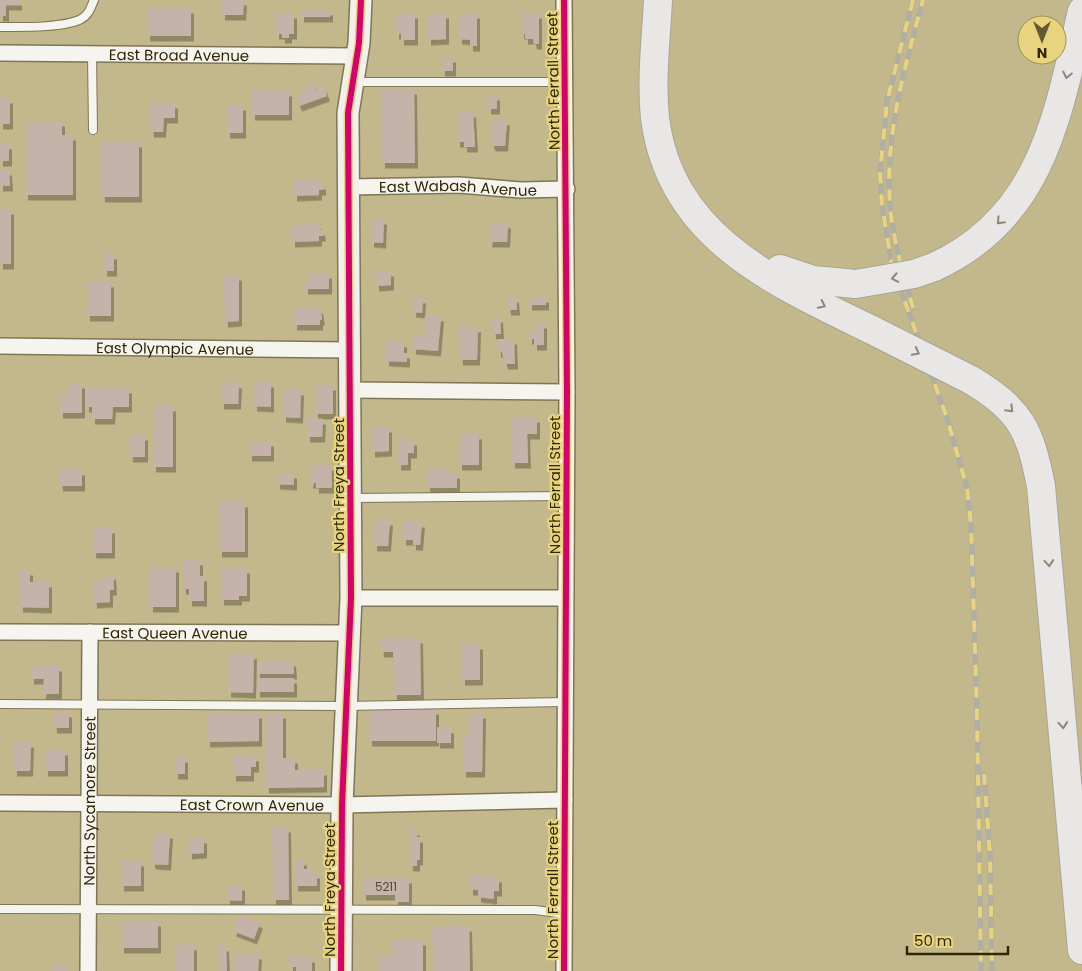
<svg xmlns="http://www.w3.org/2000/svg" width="1082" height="971" font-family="Poppins,sans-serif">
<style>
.building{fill:#c5b2a8;filter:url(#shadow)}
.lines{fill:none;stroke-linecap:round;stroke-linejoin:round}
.lane-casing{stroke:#7e7655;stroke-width:10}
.street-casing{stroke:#7e7655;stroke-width:18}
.secondary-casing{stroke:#7e7655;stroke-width:24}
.highway-casing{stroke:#aaa694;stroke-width:30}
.lane{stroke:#f6f4ee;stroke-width:8}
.street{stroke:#f6f4ee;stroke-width:15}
.secondary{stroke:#f2f0eb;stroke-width:21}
.highway{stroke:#e8e7e6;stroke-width:28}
.rail-casing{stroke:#b1aea2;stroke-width:5.5}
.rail{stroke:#e8d47f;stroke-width:4;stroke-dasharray:11;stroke-linecap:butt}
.highway-bridge-casing{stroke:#aaa694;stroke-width:30;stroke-linecap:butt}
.highway-bridge{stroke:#e8e7e6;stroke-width:28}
.cycleway-casing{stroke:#e8d47f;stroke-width:9}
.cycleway{stroke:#d6006c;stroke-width:6}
.oneway{stroke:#8c8875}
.labels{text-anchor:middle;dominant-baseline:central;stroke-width:4.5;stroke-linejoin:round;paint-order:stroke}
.number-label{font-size:12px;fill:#554a2d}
.street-label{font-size:15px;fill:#302804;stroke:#e8d47f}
</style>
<defs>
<filter id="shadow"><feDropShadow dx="3" dy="5.5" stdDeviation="0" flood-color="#0004"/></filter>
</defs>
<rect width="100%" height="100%" fill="#c3b88b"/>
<g class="building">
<polygon points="0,0 19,0 19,5 6,5 6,16 0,16"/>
<polygon points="222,0 244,0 243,15 222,15"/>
<polygon points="148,8 191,8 191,36 147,36"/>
<rect x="301" y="10" width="29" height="7"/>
<polygon points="276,13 294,13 294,34 289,34 289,38 282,38 282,34 276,34"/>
<polygon points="396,13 415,13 415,40 401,40 401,34 396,34"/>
<polygon points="428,13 446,13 446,39 428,40"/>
<polygon points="459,13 477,13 477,46 470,46 470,40 459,39"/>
<polygon points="521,13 539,13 539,44 534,44 533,39 525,39 525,34 521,34"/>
<rect x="442" y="57" width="11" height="14"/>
<polygon points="314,84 316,91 324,87 327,96 299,106 296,98 303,96 301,89"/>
<polygon points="382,89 414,89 415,163 382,163"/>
<polygon points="252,90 289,91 289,115 252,115"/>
<polygon points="489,95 497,95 497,109 488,109"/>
<rect x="0" y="98" width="10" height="26"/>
<polygon points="149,102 175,103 175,118 164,118 163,132 151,132"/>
<rect x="227" y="105" width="16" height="28"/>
<polygon points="458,112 473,112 475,147 464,147 464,142 457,142"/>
<polygon points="491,119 507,120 505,146 493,146 491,143"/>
<polygon points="25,121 62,121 62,135 73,135 73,195 25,195"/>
<polygon points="101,142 139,142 139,197 102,197"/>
<rect x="0" y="144" width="9" height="17"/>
<polygon points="0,170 9,170 10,186 0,186"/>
<polygon points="319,179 319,184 323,184 323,190 319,190 319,195 294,196 294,180"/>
<rect x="0" y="209" width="11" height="55"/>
<polygon points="371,219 384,219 383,243 371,242"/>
<polygon points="492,222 508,223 507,242 489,242"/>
<polygon points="319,224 319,230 322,230 323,236 319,236 319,241 292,242 292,225"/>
<polygon points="105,254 114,254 114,271 104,271"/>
<polygon points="376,271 391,271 391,285 376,286"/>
<polygon points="329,273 329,289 305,289 305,282 310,282 310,274"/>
<polygon points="239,275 239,321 225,322 223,276"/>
<polygon points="87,281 111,282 111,316 87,316"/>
<polygon points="516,297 517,310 508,310 507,298"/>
<rect x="529" y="297" width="17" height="8"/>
<polygon points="414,298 423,298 422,313 413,312"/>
<polygon points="295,308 320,308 322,320 320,320 320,325 294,325"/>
<polygon points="425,316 441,316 438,351 413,349 413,336 423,336 424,343"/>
<polygon points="500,317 501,334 493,334 492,318"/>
<polygon points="535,323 544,323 544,345 534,345 534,339 529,339 529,332 535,332"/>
<polygon points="458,327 478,327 477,360 460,360"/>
<polygon points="498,339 514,339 515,364 505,364 502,352 498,352"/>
<polygon points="386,341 404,342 404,353 407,353 407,362 386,361"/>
<polygon points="221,382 239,383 238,404 221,404"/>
<polygon points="255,382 271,382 271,407 254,406"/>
<polygon points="67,383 82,383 82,413 60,413 60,396 67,396"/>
<rect x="315" y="385" width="18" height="29"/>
<polygon points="86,388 129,388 129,407 113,407 112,419 92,419 92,407 86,407"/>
<polygon points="283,390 301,390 300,418 283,417"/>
<rect x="153" y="406" width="20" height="61"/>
<polygon points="537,417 537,434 527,434 528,463 512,463 512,418"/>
<polygon points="307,418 323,419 322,437 307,437"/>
<polygon points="372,427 389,427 389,451 372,452"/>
<polygon points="461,434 479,434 479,465 459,465 459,444 461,444"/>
<polygon points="129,435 145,435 145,457 130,457"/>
<polygon points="399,440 414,440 414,453 408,453 408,465 398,465"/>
<rect x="249" y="441" width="22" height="15"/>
<polygon points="331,465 332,488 316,488 316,483 310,483 313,466"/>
<polygon points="427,468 450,469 450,473 457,473 457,488 427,488"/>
<polygon points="59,470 82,470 82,486 60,486"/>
<polygon points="277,473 294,473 294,485 277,484"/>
<rect x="219" y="502" width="26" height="50"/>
<polygon points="375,520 390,520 388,546 374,546"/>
<polygon points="403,522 422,522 420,545 413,545 413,540 403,540"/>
<polygon points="94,528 112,528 112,553 93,553"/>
<polygon points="183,559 200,560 200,576 204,576 204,601 189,601 189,589 183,589"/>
<rect x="150" y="567" width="26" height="40"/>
<polygon points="221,568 247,568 247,596 239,596 239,600 221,600"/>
<polygon points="20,570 30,570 30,582 49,582 49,608 20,607"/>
<polygon points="113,574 114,590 110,590 110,602 94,603 93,581 106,581 105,575"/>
<polygon points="380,638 420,638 421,695 394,695 393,652 381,652"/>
<rect x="462" y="644" width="18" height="36"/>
<polygon points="229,653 254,654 253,693 228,692"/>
<polygon points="257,661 293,661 294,674 257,674"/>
<polygon points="31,666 59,666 59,694 43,694 44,679 31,679"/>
<rect x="257" y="678" width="37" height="14"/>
<rect x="369" y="709" width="67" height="32"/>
<polygon points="53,712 69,712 69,728 54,728"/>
<polygon points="259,713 259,741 207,742 207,714"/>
<polygon points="265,713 283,713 283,758 295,758 295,770 324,770 324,787 266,788"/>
<polygon points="470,713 483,713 482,772 463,772 464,735 469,735"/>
<polygon points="437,727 451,728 451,743 437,743"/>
<polygon points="14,742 31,742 30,771 14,771"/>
<rect x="45" y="750" width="20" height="21"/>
<polygon points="233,755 256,756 256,767 251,767 251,776 233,776"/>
<rect x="175" y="757" width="10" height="17"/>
<polygon points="272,827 288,827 289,900 273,900"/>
<polygon points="409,830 417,830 417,837 420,837 420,860 417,860 417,866 410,866"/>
<polygon points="153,833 170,833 168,865 153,864 152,862"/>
<polygon points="189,838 204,838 204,853 189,854"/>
<polygon points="122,860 141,861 141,886 121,886"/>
<polygon points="295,860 304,860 304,869 313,869 313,873 317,873 317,886 295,886"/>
<polygon points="470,875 499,877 499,891 494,891 494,899 478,897 478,890 470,890"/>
<polygon points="363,877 409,878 409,902 395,902 395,895 363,895"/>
<polygon points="227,885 242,885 242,901 227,900"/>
<polygon points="240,915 260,923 254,939 233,931"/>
<rect x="121" y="921" width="37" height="27"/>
<polygon points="469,926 470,971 433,971 432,927"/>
<polygon points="392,940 423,940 423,971 378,971 378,958 392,958"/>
<polygon points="176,944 194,945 194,971 176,971"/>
<polygon points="218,946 226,946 227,971 219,971"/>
<polygon points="235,953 259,954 258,971 234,971"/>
<polygon points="290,954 295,954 295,957 312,957 312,971 296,971 296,967 290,967"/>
<rect x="54" y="966" width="14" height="5"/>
</g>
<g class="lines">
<g class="lane-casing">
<g id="lane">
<path d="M 0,27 C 21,27 64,28 81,19 C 89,15 91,7 94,0"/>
<polyline points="92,54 93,130"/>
<polyline points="355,82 565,82"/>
<polyline points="353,498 566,496"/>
<polyline points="0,704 345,706 565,702"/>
<polyline points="0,909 535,910 565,914"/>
</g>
</g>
<g class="street-casing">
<g id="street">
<polyline points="564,0 567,392 564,971"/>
<path id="s1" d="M 0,53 L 357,56"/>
<path id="s2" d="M 348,187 L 459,185 L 521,190 L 567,189"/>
<path id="s3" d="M 0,346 L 351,350"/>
<polyline points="350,390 567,392"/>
<polyline points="351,598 565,598"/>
<path id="s4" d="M 0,632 L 349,633"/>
<path id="s5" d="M 0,803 L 342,805 L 565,800"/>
<path id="s6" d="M 88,971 L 90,632"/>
</g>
</g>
<g class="secondary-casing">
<polyline id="secondary" points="341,971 342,805 351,598 348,113 359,43 361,0"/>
</g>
<g class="highway-casing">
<g id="highway">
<path d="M 658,0 C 656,39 651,79 655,118 C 670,238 776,283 872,330"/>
<path d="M 934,267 C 1042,218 1058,115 1082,11"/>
<polyline points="780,269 813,280 856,284"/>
<path d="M 971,380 C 1021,410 1030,430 1041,486 L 1082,950"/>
</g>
</g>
<use href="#lane" class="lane"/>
<use href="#street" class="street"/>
<use href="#secondary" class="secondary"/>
<use href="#highway" class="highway"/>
<g class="rail-casing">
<g id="rail">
<polyline points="913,0 887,101 880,173 882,206 892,266 947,418 967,488 971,525 977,715 981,971"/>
<path d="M 913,308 C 904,274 892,239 890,203 C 885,133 905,67 923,0"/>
<polyline points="984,774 990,855 992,971"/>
</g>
</g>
<use href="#rail" class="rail"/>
<g class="highway-bridge-casing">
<g id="highway-bridge">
<polyline points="856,284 914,274 934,267"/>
<polyline points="872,330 971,380"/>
</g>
</g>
<use href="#highway-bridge" class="highway-bridge"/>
<g class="cycleway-casing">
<g id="cycleway">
<polyline points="564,0 567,392 564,971"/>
<polyline points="341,971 342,805 351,598 348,113 359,43 361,0"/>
</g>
</g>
<use href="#cycleway" class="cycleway"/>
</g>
<defs><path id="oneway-chevron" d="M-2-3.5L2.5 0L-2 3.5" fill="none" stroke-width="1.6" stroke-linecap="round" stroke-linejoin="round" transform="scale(1.25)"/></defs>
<g class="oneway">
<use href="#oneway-chevron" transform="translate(1067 75) rotate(103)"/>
<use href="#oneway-chevron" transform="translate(1000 221) rotate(133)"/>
<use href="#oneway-chevron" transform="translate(895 278) rotate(169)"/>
<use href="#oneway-chevron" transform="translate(822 305) rotate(26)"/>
<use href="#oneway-chevron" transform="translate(916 352) rotate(27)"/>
<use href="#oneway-chevron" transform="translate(1010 409) rotate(46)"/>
<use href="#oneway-chevron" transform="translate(1049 563) rotate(85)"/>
<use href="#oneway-chevron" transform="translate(1063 725) rotate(85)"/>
</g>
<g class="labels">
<g class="number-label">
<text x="386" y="886">5211</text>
</g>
<g class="street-label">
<text stroke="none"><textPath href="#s1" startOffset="179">East Broad Avenue</textPath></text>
<text transform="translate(553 81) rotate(-91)">North Ferrall Street</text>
<text stroke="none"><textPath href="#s2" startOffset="110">East Wabash Avenue</textPath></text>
<text stroke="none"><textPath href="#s3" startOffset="175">East Olympic Avenue</textPath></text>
<text transform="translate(338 485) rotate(-90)">North Freya Street</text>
<text transform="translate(554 485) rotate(-90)">North Ferrall Street</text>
<text stroke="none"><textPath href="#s4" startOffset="175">East Queen Avenue</textPath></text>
<text stroke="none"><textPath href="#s6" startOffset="170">North Sycamore Street</textPath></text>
<text stroke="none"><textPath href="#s5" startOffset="252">East Crown Avenue</textPath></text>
<text transform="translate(329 890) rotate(-90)">North Freya Street</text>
<text transform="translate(552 890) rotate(-90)">North Ferrall Street</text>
</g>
</g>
<g transform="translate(1042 40) rotate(180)"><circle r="24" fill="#e8d47f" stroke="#9e8f4e"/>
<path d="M0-4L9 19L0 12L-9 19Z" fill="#635a33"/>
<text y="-8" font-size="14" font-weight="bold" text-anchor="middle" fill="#302804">N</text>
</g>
<path d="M907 946v8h101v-8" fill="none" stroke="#302804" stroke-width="2.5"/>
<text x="914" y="946" font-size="15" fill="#302804" stroke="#e8d47f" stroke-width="4" paint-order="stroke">50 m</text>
</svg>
